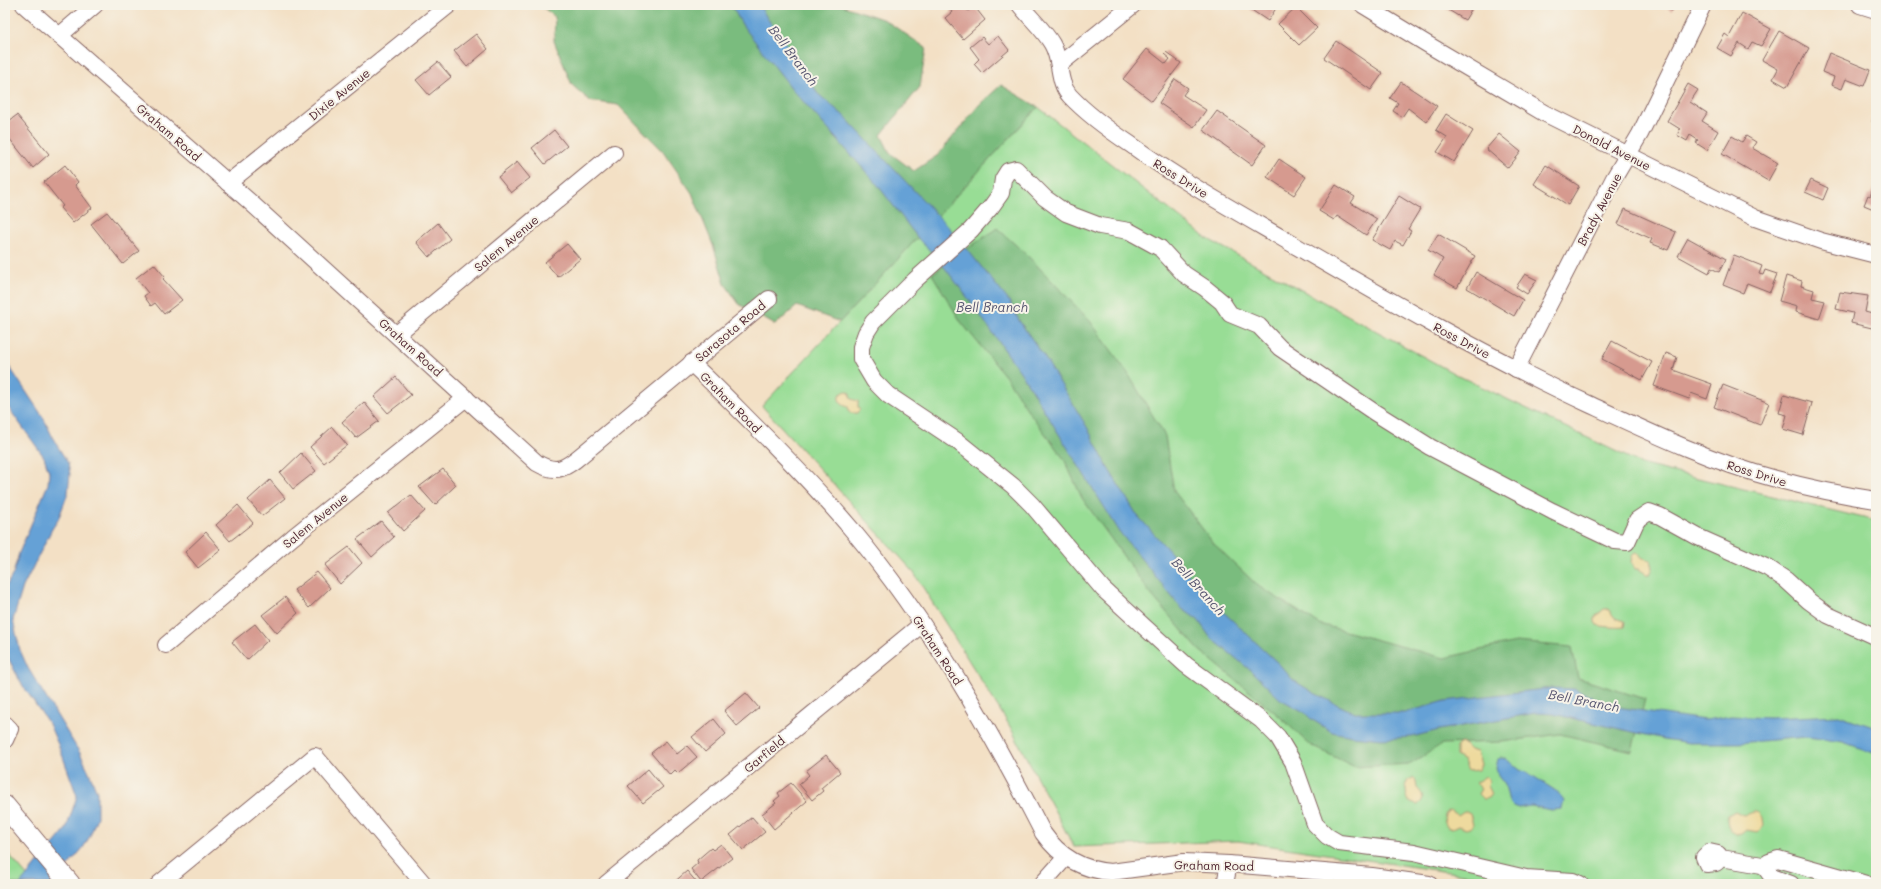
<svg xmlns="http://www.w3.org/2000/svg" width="1881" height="889" font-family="Mali,sans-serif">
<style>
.green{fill:#98dd95;stroke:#717e60}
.forest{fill:#7abc7e;stroke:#626e54}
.sand{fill:#eeda9e;stroke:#9c7c64}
.water{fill:#65a1d6;stroke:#586080}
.building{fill:#d69a8f}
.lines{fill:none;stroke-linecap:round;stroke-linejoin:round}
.minor-casing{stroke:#856361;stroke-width:18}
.major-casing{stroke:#856361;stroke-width:22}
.minor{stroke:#fff;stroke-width:16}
.major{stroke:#fff;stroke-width:20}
.labels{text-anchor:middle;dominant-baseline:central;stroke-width:4;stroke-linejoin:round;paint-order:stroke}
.street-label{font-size:12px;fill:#4a1f2b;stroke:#f7f3e8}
.water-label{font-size:13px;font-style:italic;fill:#55536f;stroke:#f7f3e8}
</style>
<rect width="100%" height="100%" fill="#f7f3e8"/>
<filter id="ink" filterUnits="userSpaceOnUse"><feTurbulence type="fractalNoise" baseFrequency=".025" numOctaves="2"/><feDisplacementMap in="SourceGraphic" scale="8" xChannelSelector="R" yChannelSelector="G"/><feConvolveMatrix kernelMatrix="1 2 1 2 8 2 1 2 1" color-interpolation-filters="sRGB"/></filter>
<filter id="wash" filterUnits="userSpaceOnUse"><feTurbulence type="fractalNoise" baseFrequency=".012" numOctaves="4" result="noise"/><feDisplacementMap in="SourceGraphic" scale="16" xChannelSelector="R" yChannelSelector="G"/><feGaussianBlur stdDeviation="0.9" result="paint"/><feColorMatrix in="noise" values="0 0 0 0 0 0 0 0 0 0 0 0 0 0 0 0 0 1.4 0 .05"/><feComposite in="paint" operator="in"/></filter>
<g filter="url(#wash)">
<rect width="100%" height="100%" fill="#f3e0c5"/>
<g class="green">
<polygon points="1038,107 1206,238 1457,375 1644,465 1876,521 1876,884 1530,884 1238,841 1074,847 1008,723 912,570 762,406"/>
<polygon points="5,850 34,884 5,884"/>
</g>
<g class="forest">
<polygon points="540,5 841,5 885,20 926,48 920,87 881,135 890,153 914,171 938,155 979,105 1001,85 1038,107 840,322 797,306 775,325 739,304 725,284 713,245 692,193 663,151 618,105 590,101 572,85 554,41 555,17"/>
<polygon points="997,228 1028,256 1090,321 1127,372 1165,436 1174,491 1214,544 1258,586 1319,624 1444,658 1516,642 1572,647 1578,678 1645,699 1632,751 1560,734 1502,742 1442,744 1411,764 1355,767 1310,745 1279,716 1198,649 1149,592 1082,498 1064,459 1029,412 1006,377 961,322 932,274"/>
</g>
<g class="sand">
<path d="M 846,391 L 849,392 L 851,399 L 858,401 L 858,407 L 860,409 L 857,413 L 850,413 L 848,407 C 842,405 838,402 839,395 Z"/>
<polygon points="1635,553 1638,554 1643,558 1651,560 1653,568 1650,574 1646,574 1639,569 1635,569 1631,562 1632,556"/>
<path d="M 1604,609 L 1608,609 L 1615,618 L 1625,621 L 1624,627 C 1619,628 1603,627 1597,625 L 1595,622 L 1595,617 Z"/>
<polygon points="1461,743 1465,745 1470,750 1477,752 1481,764 1478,770 1468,771 1464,761 1456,756 1456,747"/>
<polygon points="1486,776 1489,779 1488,786 1492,794 1489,798 1483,799 1478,794 1481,789 1475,783"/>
<path d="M 1413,778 L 1416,781 L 1417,788 C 1423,794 1426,800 1417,805 C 1401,800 1409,797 1405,786 L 1408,780 Z"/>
<path d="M 1450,810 L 1458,815 L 1464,811 L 1470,814 L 1473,824 L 1472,827 L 1466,829 L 1458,826 L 1452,829 L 1447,827 C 1443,821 1443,813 1450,810 Z"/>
<path d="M 1735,811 L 1743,815 C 1754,814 1754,807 1763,818 L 1764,826 L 1758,832 L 1746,830 C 1744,831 1743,833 1741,834 C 1734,837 1724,825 1728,815 Z"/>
</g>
<g class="water">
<polygon points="731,5 759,5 775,30 803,65 817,93 843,115 954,233 1009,301 1020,322 1043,355 1087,427 1108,468 1137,515 1180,563 1200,590 1280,665 1293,680 1314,693 1355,713 1404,713 1445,701 1552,688 1574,689 1592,696 1603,705 1705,720 1732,716 1769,718 1839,715 1876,728 1876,754 1843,742 1807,737 1738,743 1689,743 1664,739 1553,714 1536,713 1439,730 1412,737 1382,739 1352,736 1332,732 1311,719 1304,712 1280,699 1250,670 1210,637 1198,620 1181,608 1121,534 1021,373 970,301 935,255 921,242 876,183 793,90 743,26"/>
<polygon points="5,360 43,417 55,442 68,463 70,474 68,493 58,520 52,529 23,587 13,620 20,650 28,668 80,753 90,774 97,792 97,817 90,836 83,848 53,884 20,884 66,829 77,796 60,749 49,724 21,683 5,652 5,588 13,574 19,553 48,484 49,472 44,457 5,403"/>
<polygon points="1501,758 1506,759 1520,770 1530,774 1556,791 1564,801 1562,809 1551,810 1531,806 1518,808 1513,806 1509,802 1505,785 1498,776 1496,768 1498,759"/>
</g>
<g id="blocks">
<g class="building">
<polygon points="947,5 964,5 968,11 974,6 985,20 963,39 945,18 952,12"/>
<polygon points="1252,5 1278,5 1268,21 1250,9"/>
<polygon points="1440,5 1474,5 1465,20"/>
<polygon points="1663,5 1676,5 1672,11"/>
<polygon points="1296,7 1317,28 1299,45 1278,24"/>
<polygon points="1742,13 1771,29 1761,46 1752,42 1748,49 1739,43 1731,56 1717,48 1725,34 1729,37"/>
<polygon points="1779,31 1809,48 1787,87 1773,79 1778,69 1762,60"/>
<polygon points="476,34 488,49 467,67 454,51"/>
<polygon points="998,36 1009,50 982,73 974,64 979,59 970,47 982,37 988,44"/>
<polygon points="1336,41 1383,73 1371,90 1324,58"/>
<polygon points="1147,49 1166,64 1170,59 1164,54 1166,52 1181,63 1152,101 1123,79"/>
<polygon points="1829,53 1870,70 1864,86 1846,79 1842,89 1831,85 1834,77 1822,72"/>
<polygon points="438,62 451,77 429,95 416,80"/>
<polygon points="1175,79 1188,88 1183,95 1206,110 1194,127 1159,103"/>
<polygon points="1401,82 1437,106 1426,122 1408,108 1402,117 1393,111 1398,103 1390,98"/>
<polygon points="1688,84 1698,90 1690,102 1707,113 1702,121 1718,131 1707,150 1696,143 1698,140 1690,135 1687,141 1677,135 1680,129 1667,121"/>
<polygon points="1875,109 1876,109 1876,123 1872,122"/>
<polygon points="1217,111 1266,145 1252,165 1203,130"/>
<polygon points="1446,114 1473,131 1454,162 1437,152 1447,137 1436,130"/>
<polygon points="17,115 49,154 33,168 5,133 5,124"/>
<polygon points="554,130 567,146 545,164 532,148"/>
<polygon points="1499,134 1521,152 1508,168 1486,149"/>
<polygon points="1732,136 1742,142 1746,136 1756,142 1752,148 1778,163 1768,181 1722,154"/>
<polygon points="1279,159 1306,177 1294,195 1267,177"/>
<polygon points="517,162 530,178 511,193 498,177"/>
<polygon points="65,165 78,182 75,185 92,208 73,223 60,208 63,206 44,182"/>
<polygon points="1546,165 1579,186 1568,205 1534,184"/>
<polygon points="1811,180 1828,188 1823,200 1805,192"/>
<polygon points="1876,183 1876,210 1864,205 1868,195 1870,196"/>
<polygon points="1336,185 1355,197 1351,203 1377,219 1366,235 1337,216 1334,220 1319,211"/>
<polygon points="1399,196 1420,209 1408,229 1411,231 1403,245 1395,241 1390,250 1372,240"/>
<polygon points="1625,209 1676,232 1668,250 1650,243 1652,239 1618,224"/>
<polygon points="107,212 139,251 123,264 91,224"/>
<polygon points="438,223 450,239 429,257 416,242"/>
<polygon points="1438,234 1475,256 1457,288 1434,275 1443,259 1428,250"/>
<polygon points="1688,238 1726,259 1719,272 1711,268 1709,273 1678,256"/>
<polygon points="567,244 580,259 558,277 545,262"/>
<polygon points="1734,255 1762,266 1759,274 1763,275 1765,270 1777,274 1770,292 1747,283 1743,293 1723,285"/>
<polygon points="154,264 165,277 163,279 182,300 164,314 155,303 151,306 144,296 148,293 136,278"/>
<polygon points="1476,272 1523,300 1514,316 1467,288"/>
<polygon points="1525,274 1537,280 1527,294 1516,287"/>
<polygon points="1786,276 1802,281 1801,286 1814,290 1812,298 1825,301 1819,319 1796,312 1797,306 1779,301"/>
<polygon points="1840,292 1868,296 1865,312 1876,315 1876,329 1851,323 1853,313 1836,309"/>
<polygon points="1612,341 1652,362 1642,380 1602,359"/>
<polygon points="1666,353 1677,357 1673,370 1712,384 1707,399 1691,393 1689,399 1654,386"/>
<polygon points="396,377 411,395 388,413 374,397"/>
<polygon points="1723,385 1769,403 1760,425 1714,407"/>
<polygon points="1784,395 1812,403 1803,435 1783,429 1787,415 1779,413"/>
<polygon points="364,402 379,421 356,438 342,422"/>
<polygon points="332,427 347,445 324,463 310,447"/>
<polygon points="301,453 316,471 293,489 280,473"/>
<polygon points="443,469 456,485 435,505 419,487"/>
<polygon points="270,480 285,498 262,516 248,500"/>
<polygon points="411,495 425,511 403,531 388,513"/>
<polygon points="238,505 253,523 230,541 216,525"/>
<polygon points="381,521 394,537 372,557 357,539"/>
<polygon points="206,532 221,550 198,568 185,552"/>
<polygon points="349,547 362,563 340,584 325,565"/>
<polygon points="317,572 330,588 309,608 294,590"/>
<polygon points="285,597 298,613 277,633 262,615"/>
<polygon points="255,624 268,640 247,660 232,642"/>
<polygon points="746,693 759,708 737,726 724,711"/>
<polygon points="714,719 726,734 705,752 692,737"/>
<polygon points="666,741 677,754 687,746 697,757 678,773 675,770 670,775 651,753"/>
<polygon points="826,755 840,772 821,788 823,791 812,800 799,784 809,775 806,771"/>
<polygon points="648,769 663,787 643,803 628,786"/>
<polygon points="791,783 807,801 774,829 762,814 776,803 774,801 780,796 778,793"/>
<polygon points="752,817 765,832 743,850 730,835"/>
<polygon points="721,844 732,858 701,882 691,869 698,863 697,860 711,848 713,850"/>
<polygon points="687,871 698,884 672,884"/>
</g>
</g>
</g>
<g filter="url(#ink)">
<use href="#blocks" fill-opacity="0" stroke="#856361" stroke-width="1"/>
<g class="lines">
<g class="minor-casing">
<g id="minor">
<path d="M 24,5 L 249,201 L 537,463 C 559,476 568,466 585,452 L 769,299"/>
<path d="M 1020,5 C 1030,18 1044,30 1052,44 C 1062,61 1057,82 1070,96 C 1088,115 1109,130 1130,144 C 1178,179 1230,208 1282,238 C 1383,297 1485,356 1591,405 C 1651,433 1712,462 1776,479 C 1809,488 1843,495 1876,500"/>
<polyline points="1363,5 1427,44 1544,113 1755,218 1821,241 1876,255"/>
<polyline points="1860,5 1876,10"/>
<polyline points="59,36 95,5"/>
<polyline points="1060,64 1133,5"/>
<polyline points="228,183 449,5"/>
<polyline points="397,334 614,153"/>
<path d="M 691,363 C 713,383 733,404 754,425 C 788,459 822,494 853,531 C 929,622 989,728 1043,833 C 1059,856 1082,870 1111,872 L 1184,862 L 1229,864 L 1372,876 L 1429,884"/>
<polyline points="1516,369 1614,178 1640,134 1703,5"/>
<polyline points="166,645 293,537 466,398"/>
<polyline points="5,724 10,729 5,740"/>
<polyline points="1721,858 1716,863 1707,864 1704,857 1709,852 1718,854 1721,858 1768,866"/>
<polyline points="159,884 315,756 424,884"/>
<polyline points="606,884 922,624"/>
<polyline points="1042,884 1066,857"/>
<polyline points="1225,884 1229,864"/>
<polyline points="1580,884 1573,881 1526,878 1414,852 1339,843 1327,836 1315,824 1293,762 1278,737 1261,720 1186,665 1103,589 1032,505 1013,486 957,441 888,395 874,381 861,359 861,347 866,333 873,322 915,280 971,230 991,207 1001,193 1003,179 1008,171 1016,169 1045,198 1066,213 1100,226 1129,231 1160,248 1184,274 1205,288 1222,302 1230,314 1259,326 1280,348 1374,412 1430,447 1552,511 1615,541 1627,542 1637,520 1649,512 1660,516 1698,537 1768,568 1786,580 1809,601 1828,615 1876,637"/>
<polyline points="1791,884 1772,877 1767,870 1769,862 1778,859 1866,884"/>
</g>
</g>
<g class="major-casing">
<polyline id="major" points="5,806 70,884"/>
</g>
<use href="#minor" class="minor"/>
<use href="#major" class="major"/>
</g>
</g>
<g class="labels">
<g class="street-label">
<text transform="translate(339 94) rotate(-39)">Dixie Avenue</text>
<text transform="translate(169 132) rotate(41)">Graham Road</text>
<text transform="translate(1612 147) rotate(27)">Donald Avenue</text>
<text transform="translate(1181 178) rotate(32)">Ross Drive</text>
<text transform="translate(1599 209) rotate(-62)">Brady Avenue</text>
<text transform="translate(506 243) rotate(-40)">Salem Avenue</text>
<text transform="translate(730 331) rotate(-40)">Sarasota Road</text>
<text transform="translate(1462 340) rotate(28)">Ross Drive</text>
<text transform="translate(411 347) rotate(42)">Graham Road</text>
<text transform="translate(731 402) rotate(45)">Graham Road</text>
<text transform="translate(1757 473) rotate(17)">Ross Drive</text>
<text transform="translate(315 520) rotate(-39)">Salem Avenue</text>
<text transform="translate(938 650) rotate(57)">Graham Road</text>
<text transform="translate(764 754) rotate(-40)">Garfield</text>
<text transform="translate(1214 865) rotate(1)">Graham Road</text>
</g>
<g class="water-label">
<text transform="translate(794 55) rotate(53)">Bell Branch</text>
<text x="992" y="306">Bell Branch</text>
<text transform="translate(1199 586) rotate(48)">Bell Branch</text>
<text transform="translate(1584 700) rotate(11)">Bell Branch</text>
</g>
</g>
<rect width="1881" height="889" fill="none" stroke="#f7f3e8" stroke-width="20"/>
</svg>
